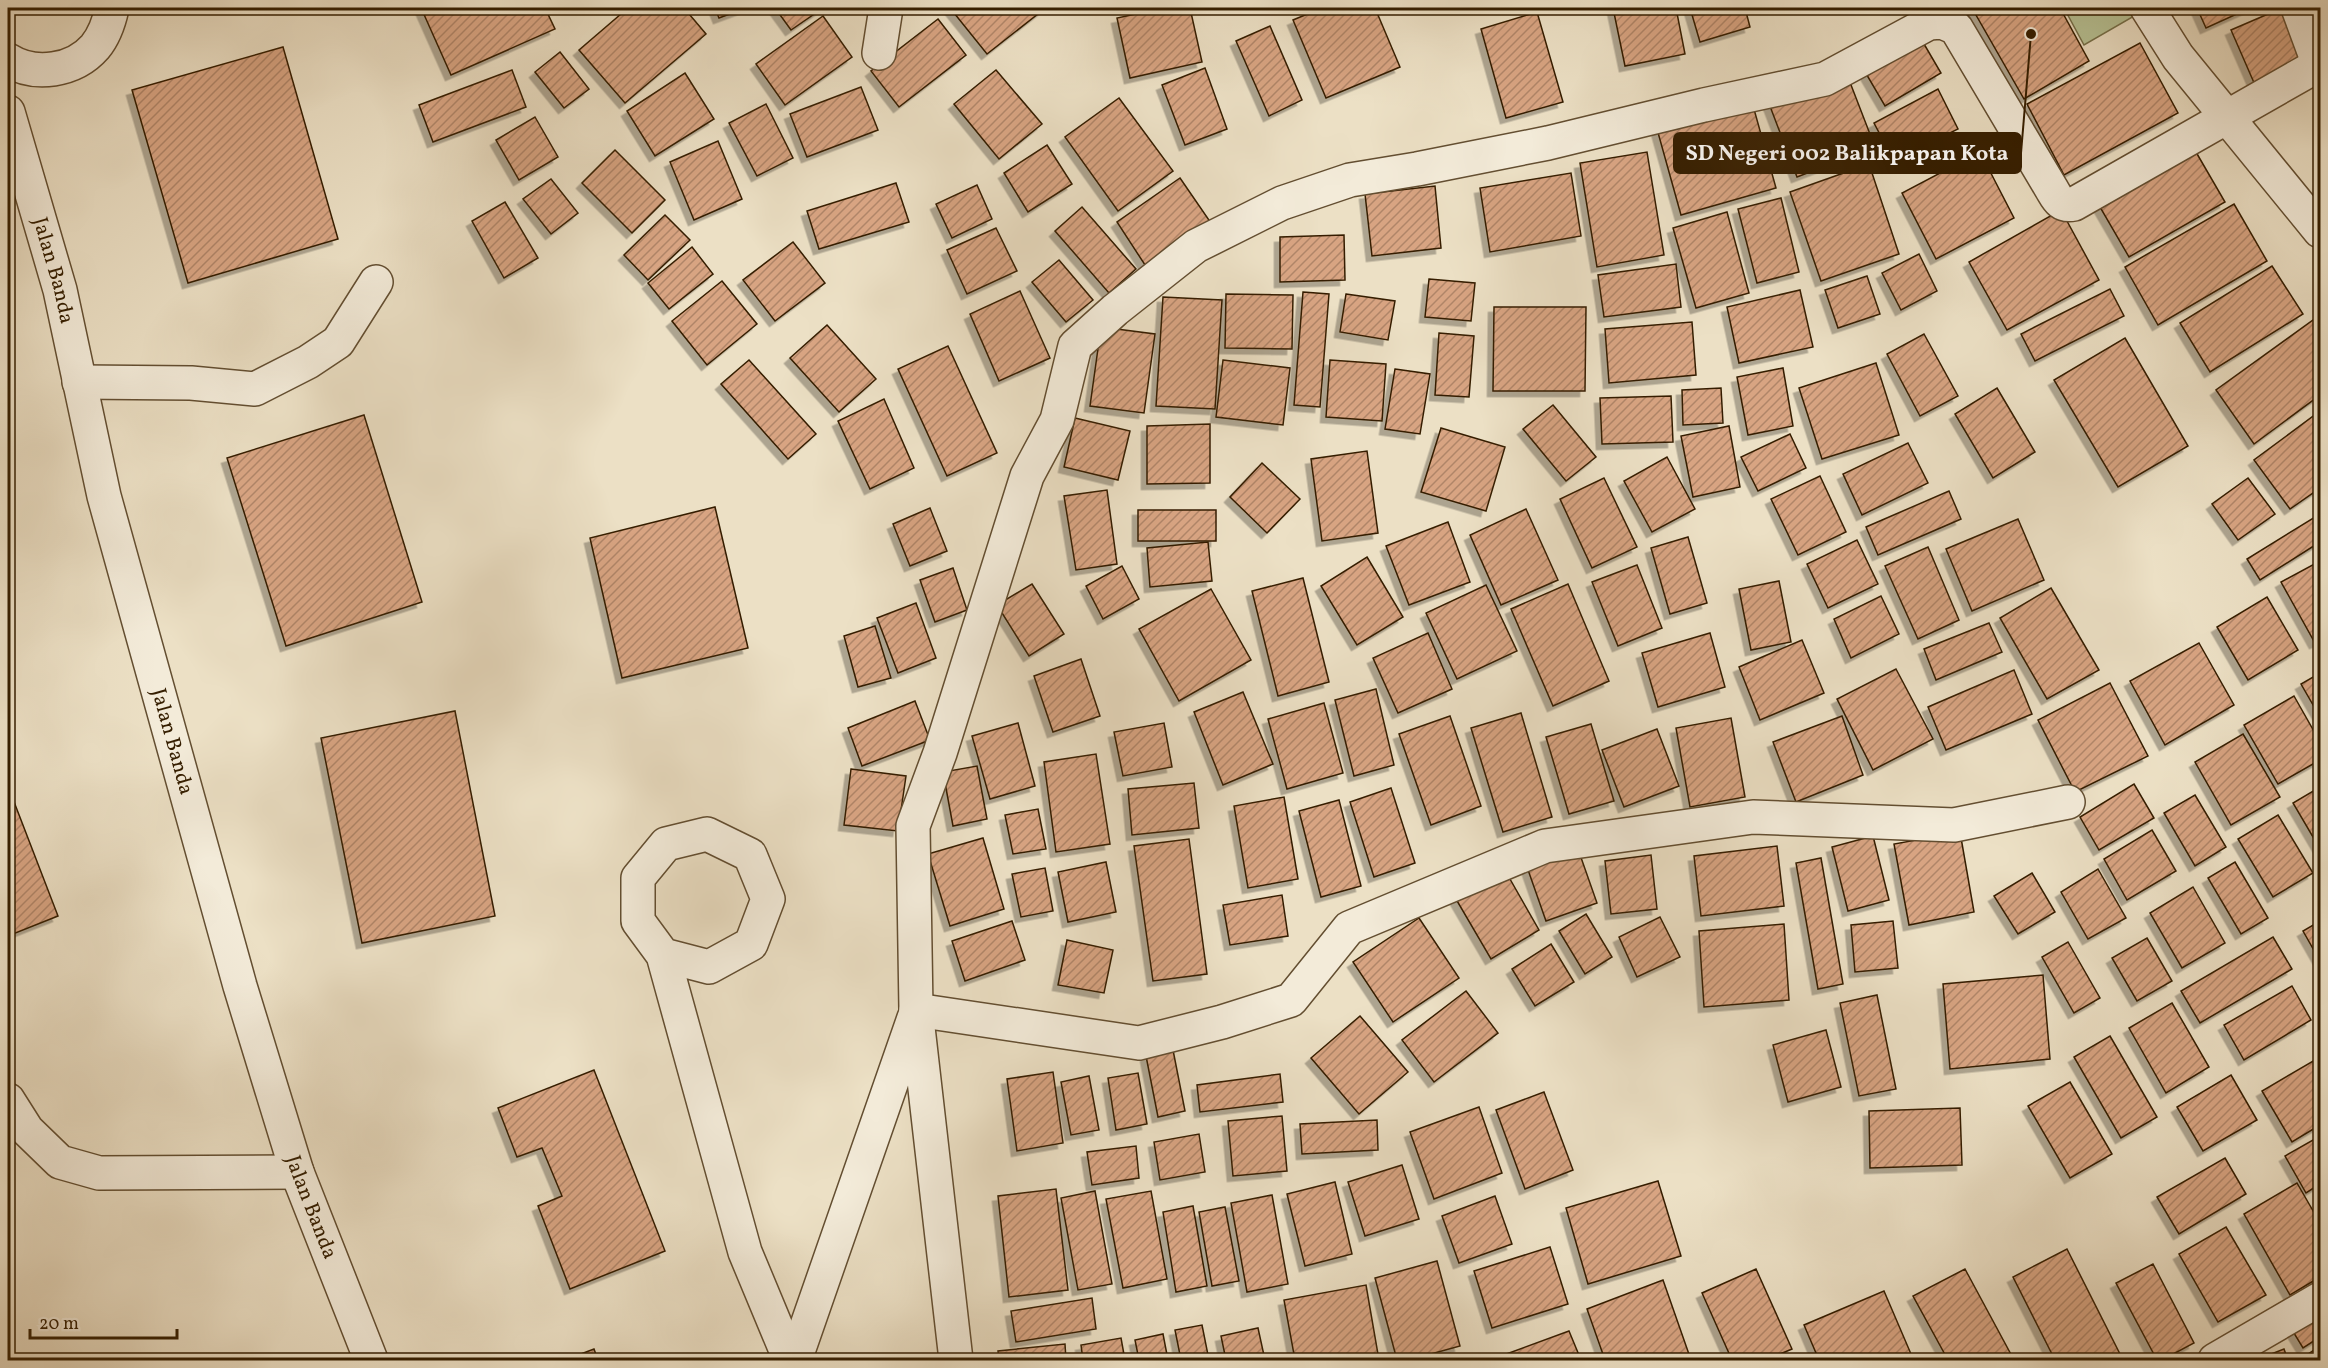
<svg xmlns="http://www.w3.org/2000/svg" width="2328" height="1368" font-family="Vollkorn,serif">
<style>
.green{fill:#b7c295;stroke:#76704a;stroke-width:1.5}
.building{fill:url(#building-hatch);stroke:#351e00;stroke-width:1.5;filter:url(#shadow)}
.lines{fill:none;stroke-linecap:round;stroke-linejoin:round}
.minor-casing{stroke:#634e31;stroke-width:36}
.minor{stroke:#f3ebd9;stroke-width:33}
.labels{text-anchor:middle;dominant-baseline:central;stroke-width:6;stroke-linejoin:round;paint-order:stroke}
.street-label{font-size:21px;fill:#351e00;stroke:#f3ebd9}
.leader{fill:none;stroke:#351e00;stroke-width:2}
.callout-dot{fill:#351e00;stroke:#f3ebd9;stroke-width:2}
.callout{fill:#351e00;stroke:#351e00;stroke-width:2}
.callout-label{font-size:22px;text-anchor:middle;font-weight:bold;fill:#fff}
</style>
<defs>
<pattern id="building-hatch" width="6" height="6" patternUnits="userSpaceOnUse" patternTransform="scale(1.5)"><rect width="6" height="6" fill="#d8a482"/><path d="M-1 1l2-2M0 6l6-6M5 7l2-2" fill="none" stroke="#b08568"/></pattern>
<filter id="shadow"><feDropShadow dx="-5.5" dy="5.5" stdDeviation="0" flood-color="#0004"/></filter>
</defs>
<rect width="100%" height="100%" fill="#ece0c5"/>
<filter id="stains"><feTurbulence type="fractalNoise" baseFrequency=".00333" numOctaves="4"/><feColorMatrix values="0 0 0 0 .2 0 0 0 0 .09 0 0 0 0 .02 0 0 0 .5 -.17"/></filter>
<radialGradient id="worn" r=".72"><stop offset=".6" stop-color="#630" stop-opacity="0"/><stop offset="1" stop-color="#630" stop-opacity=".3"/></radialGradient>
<polygon class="green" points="2064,8 2148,8 2084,45"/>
<g class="building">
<polygon points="428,8 545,8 555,29 451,75 422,10"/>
<polygon points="628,8 684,8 706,34 625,103 579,50"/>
<polygon points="715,8 746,8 719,18"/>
<polygon points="775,8 823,8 791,30"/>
<polygon points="950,8 1041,8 1043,10 987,54"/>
<polygon points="1164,8 1190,8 1202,62 1130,78 1117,18"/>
<polygon points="1322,8 1375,8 1400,67 1326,98 1293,20"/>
<polygon points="1613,8 1676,8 1685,54 1625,66"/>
<polygon points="1690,8 1745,8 1750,27 1700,42"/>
<polygon points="1972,8 2060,8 2089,61 2024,99"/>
<polygon points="2197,8 2250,8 2206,28"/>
<polygon points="2282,8 2305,61 2255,85 2231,30"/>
<polygon points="1537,12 1563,102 1506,118 1481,29"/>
<polygon points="823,16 852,57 785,105 756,64"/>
<polygon points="938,19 966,55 899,107 871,71"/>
<polygon points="1270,26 1302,100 1269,116 1236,41"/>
<polygon points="1917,32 1941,73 1885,106 1861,65"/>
<polygon points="2140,43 2178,113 2064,175 2027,104"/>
<polygon points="283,47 338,239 188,283 132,90"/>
<polygon points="560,52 589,89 564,108 535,72"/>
<polygon points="1205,68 1227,129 1185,145 1162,85"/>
<polygon points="512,70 526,107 433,142 419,105"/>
<polygon points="996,70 1042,124 999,159 954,104"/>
<polygon points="1846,72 1875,147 1797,177 1768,101"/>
<polygon points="685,73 714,119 655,156 627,111"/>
<polygon points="861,87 878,130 807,157 790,114"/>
<polygon points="1938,89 1958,129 1894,161 1874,123"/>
<polygon points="1119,98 1173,171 1118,211 1065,137"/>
<polygon points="1752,102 1776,188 1681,215 1657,129"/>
<polygon points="766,104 793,158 757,176 729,123"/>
<polygon points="535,117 558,157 519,180 496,140"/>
<polygon points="2189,140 2225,202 2129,257 2093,195"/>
<polygon points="718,141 742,199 694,220 670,162"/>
<polygon points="1047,145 1072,184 1028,212 1004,173"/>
<polygon points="615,150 665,200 632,233 582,183"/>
<polygon points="1647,152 1664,255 1597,267 1580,163"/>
<polygon points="1980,152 2014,218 1936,259 1902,193"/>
<polygon points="1869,164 1899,254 1821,281 1790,192"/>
<polygon points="1571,173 1581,236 1490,252 1480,188"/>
<polygon points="1180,178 1211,223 1147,268 1117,222"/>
<polygon points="551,179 578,213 551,234 523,199"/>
<polygon points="896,183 909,222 819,249 807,211"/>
<polygon points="977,185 992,219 952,238 936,204"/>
<polygon points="1435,186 1441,248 1372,256 1365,194"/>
<polygon points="1781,198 1799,272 1757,283 1738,209"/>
<polygon points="505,202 538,258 504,278 472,221"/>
<polygon points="2234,204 2267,261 2158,325 2125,267"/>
<polygon points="1082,207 1136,269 1109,293 1055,231"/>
<polygon points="2061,210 2099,280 2007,330 1969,262"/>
<polygon points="1727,212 1749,293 1696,308 1673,228"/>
<polygon points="665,215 690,240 648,280 624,255"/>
<polygon points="996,228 1017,271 967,294 947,250"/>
<polygon points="1344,235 1345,280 1280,282 1280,237"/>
<polygon points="793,242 825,283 775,321 743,280"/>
<polygon points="692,247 713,274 669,309 648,283"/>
<polygon points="1919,254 1937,291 1901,310 1882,273"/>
<polygon points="1059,260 1093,300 1066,322 1032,282"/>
<polygon points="1676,264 1681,307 1604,317 1598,275"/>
<polygon points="2272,266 2303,314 2210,372 2180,323"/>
<polygon points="1867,276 1880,314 1838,328 1825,290"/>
<polygon points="1429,279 1475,283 1471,321 1425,317"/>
<polygon points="722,281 757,324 707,365 672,321"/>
<polygon points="2110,289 2124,316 2035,361 2021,334"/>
<polygon points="1800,290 1813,347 1739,363 1727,307"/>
<polygon points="1020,291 1050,358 999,381 970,314"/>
<polygon points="1303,292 1329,294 1320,407 1294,405"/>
<polygon points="1226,294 1293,295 1292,349 1225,348"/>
<polygon points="1346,294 1395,301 1388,340 1340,332"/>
<polygon points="1163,297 1222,300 1215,409 1156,406"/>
<polygon points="1494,307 1586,307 1585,391 1493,391"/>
<polygon points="2320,315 2320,395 2254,444 2216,390"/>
<polygon points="1692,322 1696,375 1609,383 1605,329"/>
<polygon points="827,325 876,379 839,412 790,358"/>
<polygon points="1101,327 1155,334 1144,413 1090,406"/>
<polygon points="1439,333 1474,336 1469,397 1435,395"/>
<polygon points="1924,334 1958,396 1920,416 1887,354"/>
<polygon points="2125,338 2188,446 2118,487 2054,380"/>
<polygon points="948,346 997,453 947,476 898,369"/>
<polygon points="749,360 816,434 788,459 721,384"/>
<polygon points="1223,360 1290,368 1283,425 1216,417"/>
<polygon points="1330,360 1386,364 1382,421 1326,417"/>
<polygon points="1876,363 1899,435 1822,459 1799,388"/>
<polygon points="1783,368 1793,426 1748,435 1737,377"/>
<polygon points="1395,369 1430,374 1420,434 1385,429"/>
<polygon points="1721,388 1723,423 1683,425 1682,390"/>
<polygon points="1997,388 2035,452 1993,478 1955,414"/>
<polygon points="1671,396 1673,442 1602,444 1600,398"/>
<polygon points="884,399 914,468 870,489 838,421"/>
<polygon points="1553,405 1596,457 1566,481 1523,429"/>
<polygon points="2320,411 2320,488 2290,509 2254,460"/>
<polygon points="364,415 422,602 286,646 227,458"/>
<polygon points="1075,418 1130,431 1118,480 1064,467"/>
<polygon points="1210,424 1210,483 1147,484 1147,426"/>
<polygon points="1729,426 1740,487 1693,497 1681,436"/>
<polygon points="1441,428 1505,447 1486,511 1421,492"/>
<polygon points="1790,434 1806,468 1758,491 1741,457"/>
<polygon points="1908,443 1928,483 1862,515 1843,474"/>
<polygon points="1367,451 1378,533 1322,541 1311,459"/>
<polygon points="1667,457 1695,509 1652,532 1624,481"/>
<polygon points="1262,463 1300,499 1267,533 1230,497"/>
<polygon points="1820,476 1846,532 1798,555 1771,499"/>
<polygon points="1604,478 1637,547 1592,568 1560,499"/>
<polygon points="2248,478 2275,514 2238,540 2212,504"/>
<polygon points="1107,490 1117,564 1076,570 1064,496"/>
<polygon points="1949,491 1961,519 1878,555 1866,527"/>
<polygon points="715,507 748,648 622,678 590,538"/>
<polygon points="930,508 947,551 910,566 893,524"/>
<polygon points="1526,509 1558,580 1501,605 1470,535"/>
<rect x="1138" y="510" width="78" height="31"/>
<polygon points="2315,517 2320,527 2320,542 2260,580 2247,559"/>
<polygon points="2018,519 2044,580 1972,611 1946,549"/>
<polygon points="1448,522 1470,582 1409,605 1386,546"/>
<polygon points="1688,537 1707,603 1670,614 1651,548"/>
<polygon points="1857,540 1878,584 1828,608 1807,564"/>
<polygon points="1208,542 1212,581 1150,587 1147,548"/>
<polygon points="1928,547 1959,620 1918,639 1885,566"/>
<polygon points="1367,557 1403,617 1357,645 1321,586"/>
<polygon points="2320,561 2320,641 2315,643 2281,582"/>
<polygon points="1637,565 1662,628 1618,646 1592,582"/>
<polygon points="1122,566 1139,599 1103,619 1086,586"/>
<polygon points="953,568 967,610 935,622 920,580"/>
<polygon points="1303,578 1329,682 1278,696 1252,591"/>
<polygon points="1779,581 1791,642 1751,650 1739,589"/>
<polygon points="1032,584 1064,634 1029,656 997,605"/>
<polygon points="1568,584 1609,681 1553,706 1511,609"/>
<polygon points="1486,585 1517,651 1457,679 1426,613"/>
<polygon points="2051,588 2099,670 2047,699 2000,618"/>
<polygon points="1211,589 1251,660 1179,701 1139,629"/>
<polygon points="1881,596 1899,634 1851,658 1834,619"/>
<polygon points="2267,597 2298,650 2248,680 2217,627"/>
<polygon points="916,603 936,658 898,673 877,618"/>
<polygon points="1989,623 2002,652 1936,680 1924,649"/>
<polygon points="875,626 891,678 858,687 844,636"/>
<polygon points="1428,633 1452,689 1398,713 1373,658"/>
<polygon points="1710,633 1725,687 1658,707 1642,653"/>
<polygon points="1802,640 1824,693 1760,720 1739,667"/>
<polygon points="2199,643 2234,705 2165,745 2130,681"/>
<polygon points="1081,659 1100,716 1053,732 1034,676"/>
<polygon points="1896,669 1933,739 1873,770 1837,699"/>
<polygon points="2014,670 2032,714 1946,750 1928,707"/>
<polygon points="2320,673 2320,717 2301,684"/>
<polygon points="2110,683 2148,756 2075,792 2038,720"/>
<polygon points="1376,689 1394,765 1354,776 1335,700"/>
<polygon points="1243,692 1273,764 1223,785 1194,712"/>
<polygon points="2294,696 2320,742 2320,760 2278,784 2244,725"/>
<polygon points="915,701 930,740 862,766 848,728"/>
<polygon points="1324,703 1343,773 1287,789 1268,719"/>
<polygon points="455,711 495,916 362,943 321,738"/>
<polygon points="1521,713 1552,817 1503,832 1471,728"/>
<polygon points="1450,716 1481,806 1431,825 1399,734"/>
<polygon points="1842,716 1863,775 1796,802 1773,742"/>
<polygon points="1731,718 1745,797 1690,807 1676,728"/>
<polygon points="1018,723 1035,786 990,799 972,736"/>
<polygon points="1164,723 1172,767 1123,776 1114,732"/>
<polygon points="1591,724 1614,801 1569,814 1546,737"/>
<polygon points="1657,729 1679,786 1624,807 1602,750"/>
<polygon points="2243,734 2280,797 2231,825 2195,762"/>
<polygon points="1096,754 1110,844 1056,852 1044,762"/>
<polygon points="977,766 987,819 953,826 943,772"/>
<polygon points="851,769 906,776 898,831 844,825"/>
<polygon points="1194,783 1199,828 1132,835 1128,789"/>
<polygon points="2134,784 2154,818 2099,850 2080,817"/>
<polygon points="2320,787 2320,849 2293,803"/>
<polygon points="1391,788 1415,863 1374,877 1350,802"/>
<polygon points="11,794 58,916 8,936 8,795"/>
<polygon points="2195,795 2226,847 2195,866 2164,813"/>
<polygon points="1284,797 1298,879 1248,888 1234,806"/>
<polygon points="1339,800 1361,886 1321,897 1299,811"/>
<polygon points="1038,809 1046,849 1013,854 1005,815"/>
<polygon points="2278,815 2313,873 2273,897 2238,839"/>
<polygon points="2152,830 2176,871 2127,900 2104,859"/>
<polygon points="1960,832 1974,912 1909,925 1894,844"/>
<polygon points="1873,836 1889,900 1848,911 1832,847"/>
<polygon points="983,838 1004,909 950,926 928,854"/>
<polygon points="1189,839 1207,974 1153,981 1134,846"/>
<polygon points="1777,846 1784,906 1701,916 1694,856"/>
<polygon points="1578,849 1597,903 1546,921 1527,867"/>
<polygon points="1651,855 1657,909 1611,914 1605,861"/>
<polygon points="1821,858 1843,984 1818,989 1796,863"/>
<polygon points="1106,862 1116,912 1068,922 1058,872"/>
<polygon points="2235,862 2268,918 2241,934 2208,878"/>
<polygon points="1502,865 1539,930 1491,959 1453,894"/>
<polygon points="1045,868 1053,911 1021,917 1012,874"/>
<polygon points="2098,869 2126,918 2088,939 2061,892"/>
<polygon points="2032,873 2055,912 2018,934 1994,896"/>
<polygon points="2193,887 2225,943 2182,968 2150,913"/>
<polygon points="1282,895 1288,936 1230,945 1223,905"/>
<polygon points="1586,914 1612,957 1585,974 1559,931"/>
<polygon points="1660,917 1680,957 1637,977 1619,937"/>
<polygon points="1419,918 1459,978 1393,1022 1353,962"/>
<polygon points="1012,921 1025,960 965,981 952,941"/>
<polygon points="1893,921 1898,968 1855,972 1851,925"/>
<polygon points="2320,921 2320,961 2303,931"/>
<polygon points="1784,924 1789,1000 1704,1007 1699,931"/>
<polygon points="2273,937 2292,969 2200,1023 2181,991"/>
<polygon points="2147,938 2172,981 2137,1001 2112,958"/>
<polygon points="1067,940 1113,950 1104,993 1058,985"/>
<polygon points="2068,942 2100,998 2074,1013 2042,957"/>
<polygon points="1551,944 1574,982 1535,1006 1512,969"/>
<polygon points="2043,975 2050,1059 1950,1069 1943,984"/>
<polygon points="2292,986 2311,1020 2244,1060 2224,1025"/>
<polygon points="1466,991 1498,1033 1434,1082 1402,1040"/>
<polygon points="1877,995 1896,1089 1859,1096 1840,1003"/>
<polygon points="2172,1003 2209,1067 2166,1093 2129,1028"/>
<polygon points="1360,1016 1408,1072 1359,1114 1311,1058"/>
<polygon points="1826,1030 1841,1087 1788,1102 1773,1045"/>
<polygon points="2110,1036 2157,1117 2121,1138 2074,1057"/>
<polygon points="1173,1050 1185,1111 1158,1117 1146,1056"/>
<polygon points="2320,1057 2320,1125 2292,1142 2262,1091"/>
<polygon points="594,1070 665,1251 570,1289 538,1206 562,1196 542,1148 517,1157 498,1108"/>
<polygon points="1053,1072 1063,1143 1017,1151 1007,1079"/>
<polygon points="1138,1073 1147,1124 1116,1130 1108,1078"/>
<polygon points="1280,1074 1283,1102 1200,1112 1197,1085"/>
<polygon points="2231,1075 2257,1120 2203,1151 2177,1107"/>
<polygon points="1089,1076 1099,1130 1071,1135 1061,1082"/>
<polygon points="2070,1082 2112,1154 2070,1178 2028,1106"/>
<polygon points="1544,1092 1573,1170 1525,1189 1496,1110"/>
<polygon points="1479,1107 1502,1173 1434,1199 1410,1132"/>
<polygon points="1960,1108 1962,1165 1870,1168 1869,1111"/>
<polygon points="1282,1116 1287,1171 1233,1176 1228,1121"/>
<polygon points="1377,1120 1378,1150 1302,1154 1300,1124"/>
<polygon points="1199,1134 1205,1172 1160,1180 1154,1142"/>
<polygon points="2320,1136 2320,1184 2306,1193 2285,1156"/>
<polygon points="1136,1146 1139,1178 1092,1185 1087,1152"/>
<polygon points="2225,1158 2246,1194 2179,1234 2157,1197"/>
<polygon points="1402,1165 1419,1219 1365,1236 1348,1182"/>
<polygon points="1658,1181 1681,1256 1588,1284 1566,1208"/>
<polygon points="1335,1182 1352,1254 1305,1266 1287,1194"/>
<polygon points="2297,1183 2320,1223 2320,1277 2290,1295 2244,1214"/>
<polygon points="1056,1189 1068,1290 1009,1297 998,1196"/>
<polygon points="1095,1191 1112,1284 1078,1290 1061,1198"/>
<polygon points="1151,1191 1167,1279 1123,1288 1106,1199"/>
<polygon points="1272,1195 1288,1284 1247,1292 1231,1203"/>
<polygon points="1495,1196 1512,1244 1459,1263 1442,1216"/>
<polygon points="1193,1206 1207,1286 1176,1292 1163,1212"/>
<polygon points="1225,1207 1239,1281 1212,1286 1199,1212"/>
<polygon points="2226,1227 2266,1295 2218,1322 2179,1254"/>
<polygon points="1550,1247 1568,1304 1492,1328 1474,1271"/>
<polygon points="2067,1249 2123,1360 2055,1360 2013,1277"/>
<polygon points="1437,1261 1460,1346 1409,1360 1397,1360 1375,1278"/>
<polygon points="2153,1264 2194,1343 2162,1360 2157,1360 2116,1283"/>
<polygon points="1756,1269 1792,1349 1766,1360 1732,1360 1702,1293"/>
<polygon points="1965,1269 2014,1360 1948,1360 1913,1296"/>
<polygon points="1663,1280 1691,1360 1605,1360 1587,1309"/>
<polygon points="1366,1285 1379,1360 1295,1360 1284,1300"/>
<polygon points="1884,1291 1911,1354 1895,1360 1819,1360 1804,1325"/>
<polygon points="1092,1298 1096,1329 1016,1342 1011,1311"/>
<polygon points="2320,1304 2320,1337 2303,1348 2289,1325"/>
<polygon points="1202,1325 1209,1360 1181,1360 1175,1330"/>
<polygon points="1258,1328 1265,1360 1226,1360 1221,1336"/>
<polygon points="1569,1331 1581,1360 1503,1360 1501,1356"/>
<polygon points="1163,1334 1168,1360 1139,1360 1135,1340"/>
<polygon points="1121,1338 1125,1360 1083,1360 1081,1345"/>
<polygon points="1065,1344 1066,1360 999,1360 998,1351"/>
<polygon points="2320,1346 2320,1360 2301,1360 2301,1359"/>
<polygon points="594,1349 598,1360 565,1360"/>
<polygon points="2284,1349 2288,1360 2256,1360"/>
</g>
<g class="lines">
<g class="minor-casing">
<g id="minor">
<polyline points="2147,8 2178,57 2320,231"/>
<polyline points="2298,8 2319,65"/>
<polyline points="879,53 886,8"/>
<path d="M 8,60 C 35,77 74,71 95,47 C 105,35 109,22 112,8"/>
<path id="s1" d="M 8,112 L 60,290 L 104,496 L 240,986 L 297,1172 L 371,1360"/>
<polyline points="79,382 191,383 255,389 308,362 338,342 376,282"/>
<polyline points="663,955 709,967 751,944 768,899 750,855 707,834 666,844 638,878 638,921 663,955 745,1252 790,1360"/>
<polyline points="916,1010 1139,1043 1222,1022 1291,1000 1349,928 1545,846 1753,817 1954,825 2068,802"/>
<polyline points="8,1100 27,1130 60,1162 99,1173 297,1172"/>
<polyline points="795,1360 914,1018"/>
<path d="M 956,1360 L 916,1010 L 913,826 L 940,753 L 1027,476 L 1057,420 L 1075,346 L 1115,310 L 1196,246 L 1282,203 L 1350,180 L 1417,169 L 1548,143 L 1704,105 L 1825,79 L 1929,23 L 1942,22 L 1956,28 L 2051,188 C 2057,198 2060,207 2074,204 L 2320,64"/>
<polyline points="2215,1360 2320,1299"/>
</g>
</g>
<use href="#minor" class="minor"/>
</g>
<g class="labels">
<g class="street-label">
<text stroke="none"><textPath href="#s1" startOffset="165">Jalan Banda</textPath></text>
<text stroke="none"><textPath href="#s1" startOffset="651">Jalan Banda</textPath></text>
<text stroke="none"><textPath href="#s1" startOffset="1137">Jalan Banda</textPath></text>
</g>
</g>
<path class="leader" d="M2031 34L2021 153"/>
<circle class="callout-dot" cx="2031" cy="34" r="6"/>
<rect class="callout" x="1674" y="133" width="347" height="40" rx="6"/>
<g class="callout-label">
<text x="1847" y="160">SD Negeri 002 Balikpapan Kota</text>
</g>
<rect width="2328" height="1368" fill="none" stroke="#ece0c5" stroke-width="30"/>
<rect x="9" y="9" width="2310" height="1350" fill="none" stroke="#351e00" stroke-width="3"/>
<rect x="15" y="15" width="2298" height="1338" fill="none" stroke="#351e00" stroke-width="1.5"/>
<path d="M30 1329v9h147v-9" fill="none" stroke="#351e00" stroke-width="3"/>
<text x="39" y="1329" font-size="18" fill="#351e00" stroke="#f3ebd9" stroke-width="4.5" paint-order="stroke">20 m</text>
<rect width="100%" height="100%" filter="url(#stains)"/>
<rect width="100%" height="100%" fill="url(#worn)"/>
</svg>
